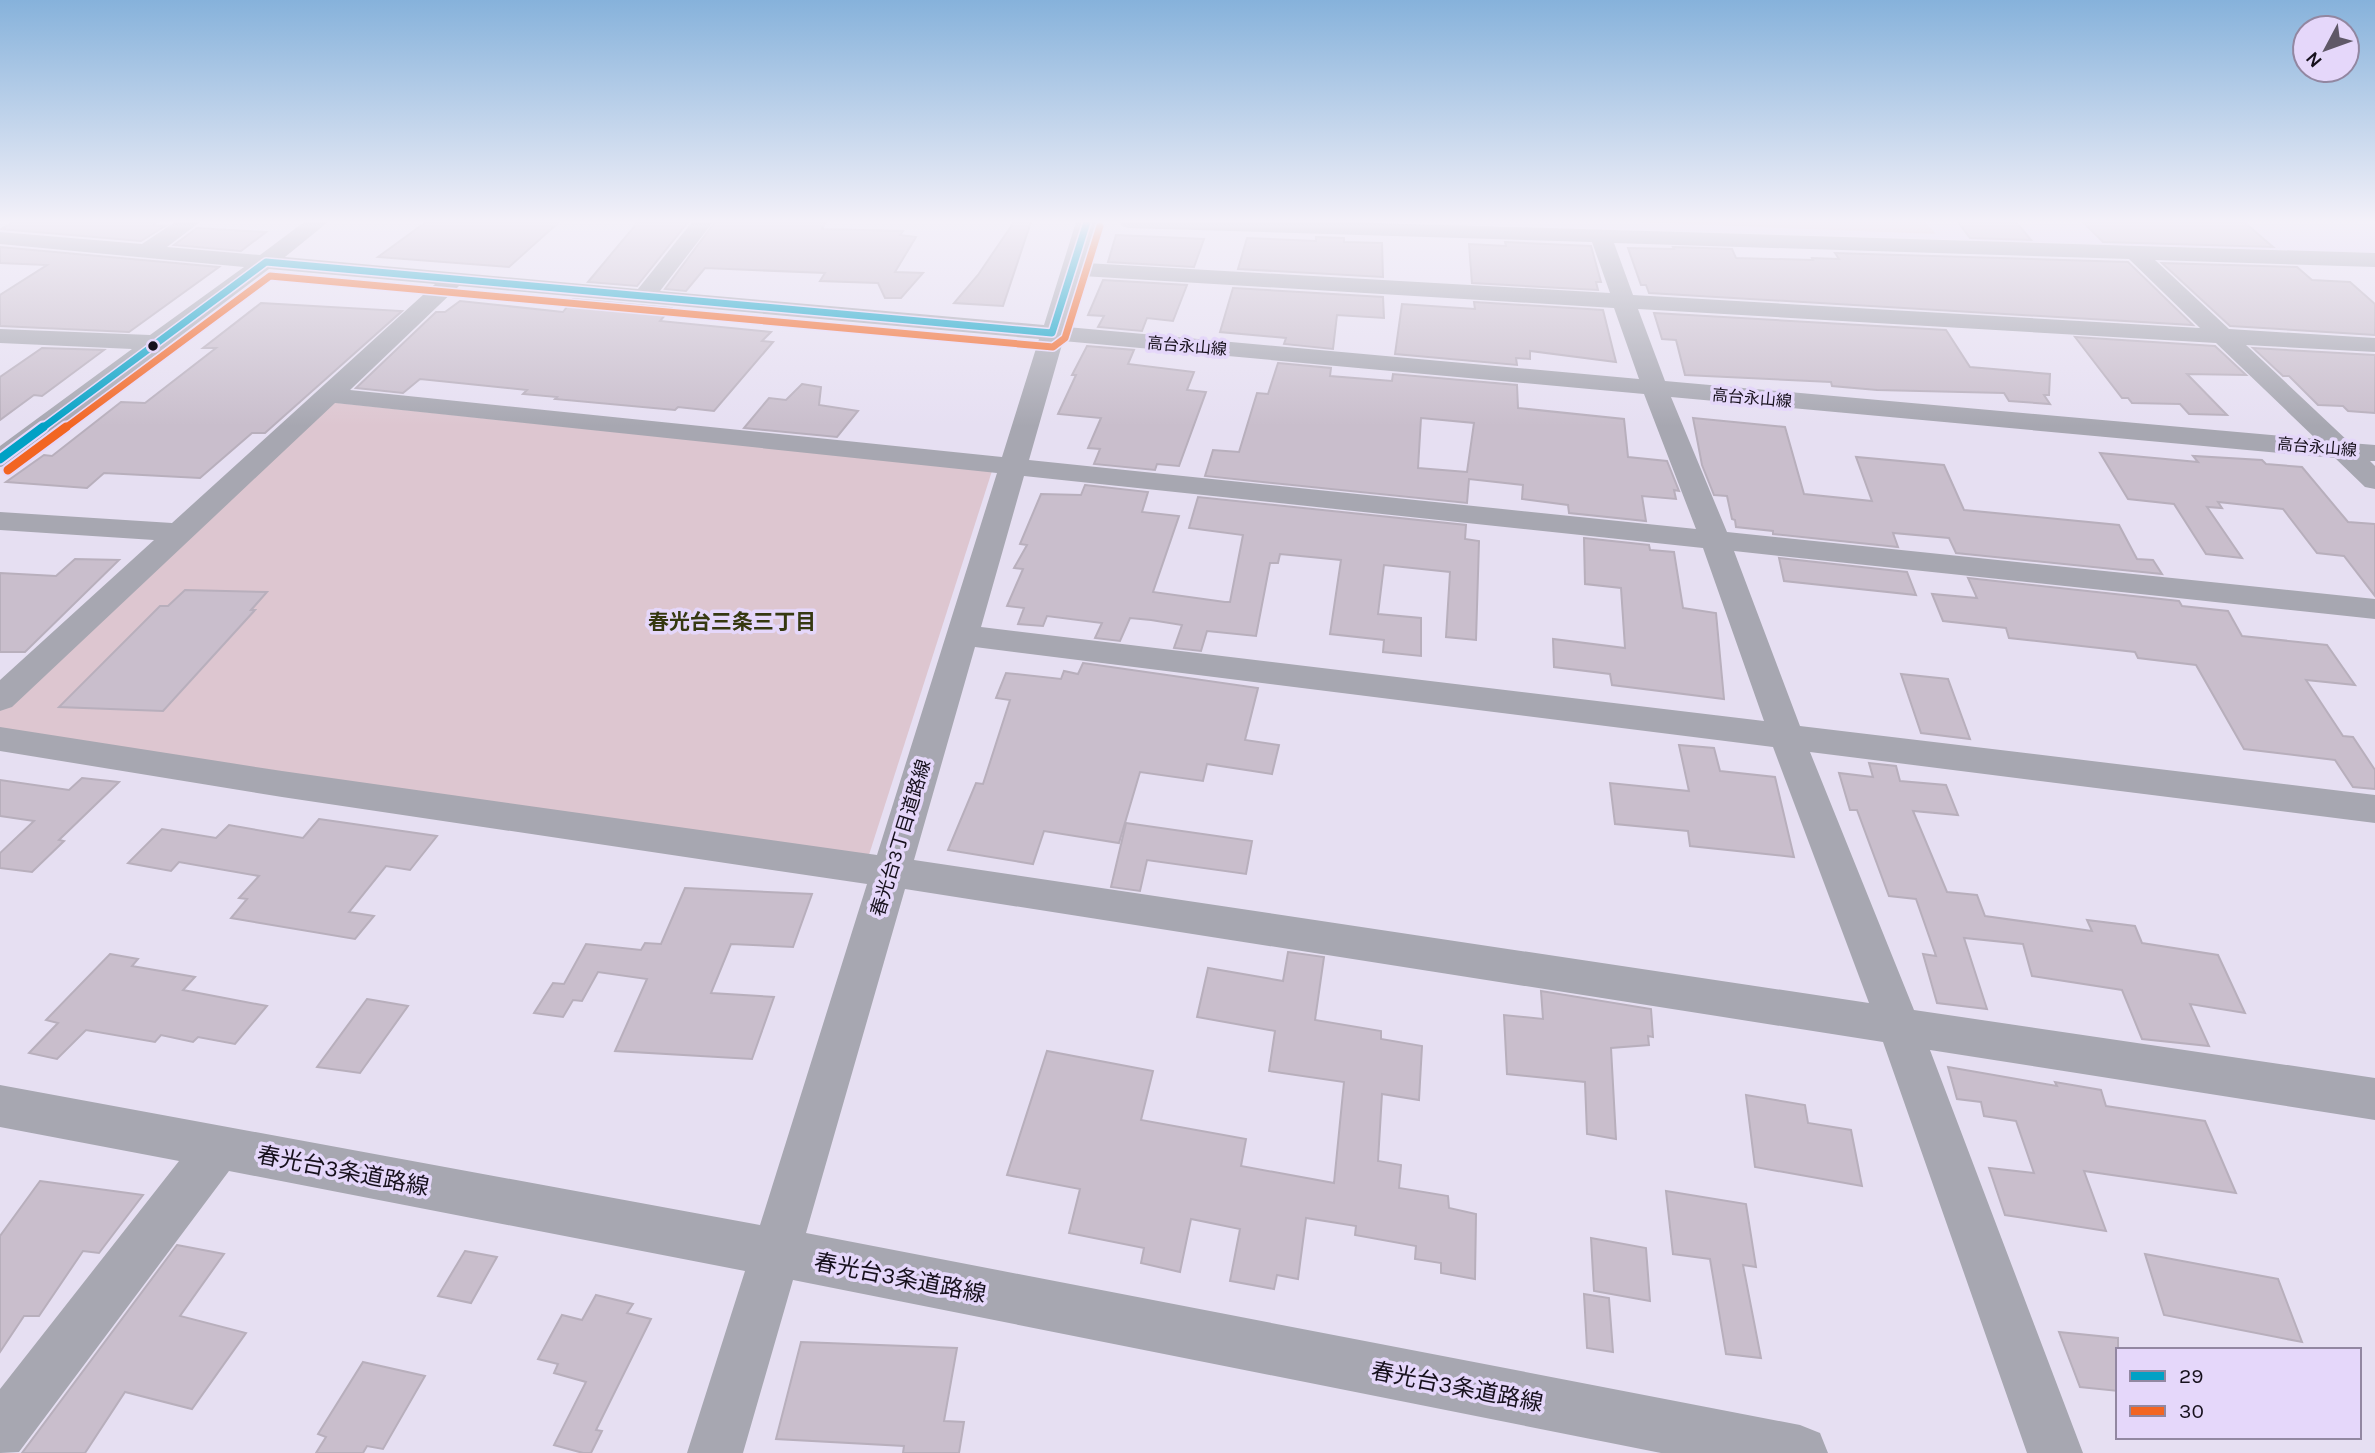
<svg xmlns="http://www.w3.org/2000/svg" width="2375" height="1453" font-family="Karla,'Noto Sans JP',sans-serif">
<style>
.built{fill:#e1d5f4}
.green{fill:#ddc6d0}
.building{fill:#c9becc;stroke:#b8afbc;stroke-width:2;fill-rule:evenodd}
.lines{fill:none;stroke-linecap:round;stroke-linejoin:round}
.minor{fill:#a7a7b1;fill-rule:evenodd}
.bus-1-far1-casing{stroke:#e5d7fa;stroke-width:10}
.bus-1-casing{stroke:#e5d7fa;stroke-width:13}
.bus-2-far1-casing{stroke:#e5d7fa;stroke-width:10}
.bus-2-casing{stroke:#e5d7fa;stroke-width:13}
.bus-1-far1{stroke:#01a1c5;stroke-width:7}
.bus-1{stroke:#01a1c5;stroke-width:9}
.bus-2-far1{stroke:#f26522;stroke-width:7}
.bus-2{stroke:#f26522;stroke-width:9}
.bus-dot{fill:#16101c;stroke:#e5d7fa;stroke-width:2.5}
.labels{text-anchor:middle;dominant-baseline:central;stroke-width:7;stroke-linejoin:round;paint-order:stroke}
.far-street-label{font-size:16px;fill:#16101c;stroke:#e5d7fa}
.street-label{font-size:19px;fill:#16101c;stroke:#e5d7fa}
.neighbourhood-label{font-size:21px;font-weight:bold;fill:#353810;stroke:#e5d7fa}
.near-street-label{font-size:23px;fill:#16101c;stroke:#e5d7fa}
</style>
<rect width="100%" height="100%" fill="#e6dff2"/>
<polygon class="built" points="1383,222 2375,222 2375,253 1935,239"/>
<g class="green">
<polygon points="1631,222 1925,222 1936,234"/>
<polygon points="328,402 992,471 867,861 0,729 0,708"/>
</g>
<g class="building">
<polygon points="13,222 157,222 154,225 165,226 141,241 1,229"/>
<polygon points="426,222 559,222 509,267 378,257"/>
<polygon points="638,222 688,222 637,286 588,282"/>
<polygon points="715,222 826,222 822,229 903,231 900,235 916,237 895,272 923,273 901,298 885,298 878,283 820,281 825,273 705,268 686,291 665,289"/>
<polygon points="1014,222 1031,222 1003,306 954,303 978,275"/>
<polygon points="1958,222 2016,222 2031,240 1970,238"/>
<polygon points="2083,222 2244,222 2273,247 2103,242"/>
<polygon points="197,228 266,232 241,251 174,245"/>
<polygon points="1116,235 1204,239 1194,267 1108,262"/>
<polygon points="1316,237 1344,238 1344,242 1382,243 1383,277 1238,269 1247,238 1316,241"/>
<polygon points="1505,242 1591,246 1601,282 1596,282 1598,290 1472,283 1469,244 1506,246"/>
<polygon points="0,247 219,267 129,332 0,326 0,295 47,265 0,263"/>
<polygon points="1673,247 1732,249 1736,258 1813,260 1812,258 1839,259 1835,253 2128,262 2193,325 1649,293 1646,285 1641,285 1628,248 1674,249"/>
<polygon points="2162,263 2297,267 2312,280 2350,282 2375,304 2375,335 2230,326"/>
<polygon points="1103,280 1187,285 1173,321 1147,318 1142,331 1098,327 1104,316 1088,315"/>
<polygon points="1233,288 1383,297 1384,318 1337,315 1333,349 1284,344 1286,338 1220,332"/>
<polygon points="573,299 671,308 660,321 771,332 762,341 773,342 714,411 678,407 675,410 555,399 557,397 523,394 527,390 420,379 403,393 356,388 436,312 445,312 460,301 563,312"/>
<polygon points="1474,302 1603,310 1616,362 1530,351 1530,359 1516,358 1517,365 1395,354 1402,304 1475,309"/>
<polygon points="261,303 402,311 265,433 252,433 200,478 104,473 87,488 6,482 44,455 52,456 121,402 145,403 216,348 203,348"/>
<polygon points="1654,313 1946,330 1970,367 2050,374 2049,395 2044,395 2050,404 2009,401 2004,393 1877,390 1832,386 1831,382 1685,375 1676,340 1662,339"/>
<polygon points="2075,337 2215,346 2246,375 2187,374 2227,415 2189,414 2180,404 2132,403 2128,398 2122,398"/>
<polygon points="1087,346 1134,350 1128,364 1194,372 1187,390 1206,392 1179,466 1157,464 1155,470 1094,464 1100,449 1088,448 1101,418 1058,414 1076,375 1072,375"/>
<polygon points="42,348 104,350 42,396 34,395 0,420 0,377"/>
<polygon points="2253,348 2375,355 2375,413 2348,411 2343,406 2318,405 2289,376 2283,376"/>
<path d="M 1278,363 L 1331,368 L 1330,376 L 1392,381 L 1393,374 L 1517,385 L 1518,408 L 1624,419 L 1628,457 L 1667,461 L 1679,491 L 1674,490 L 1676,499 L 1642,496 L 1646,521 L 1569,513 L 1568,505 L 1522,499 L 1523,485 L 1469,479 L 1467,503 L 1205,476 L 1213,450 L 1239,452 L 1257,393 L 1268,394 ZM 1421,418 L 1474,423 L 1467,472 L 1418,468 Z"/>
<polygon points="802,384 821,387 819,405 858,411 837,437 744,428 769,398 786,400"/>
<polygon points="1693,418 1785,427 1804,494 1872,501 1856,457 1944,465 1964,510 2119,525 2137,559 2153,560 2162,574 1956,553 1949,538 1893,533 1898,547 1773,534 1773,531 1736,527 1735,520 1732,519 1727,496 1714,495 1702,465"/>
<polygon points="2100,453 2198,462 2193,456 2262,460 2266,464 2302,467 2348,522 2375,524 2375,596 2344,556 2317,553 2283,509 2218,502 2222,508 2207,507 2242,558 2206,554 2174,504 2128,499"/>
<polygon points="1085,485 1148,492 1142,512 1179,516 1153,592 1225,602 1230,602 1243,535 1189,528 1198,497 1466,525 1465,539 1479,541 1476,640 1446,637 1450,572 1384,565 1378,614 1421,618 1421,656 1383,652 1384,640 1330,634 1341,560 1280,554 1278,563 1270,563 1256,636 1207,631 1201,651 1174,648 1182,625 1151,620 1130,618 1120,641 1095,638 1102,623 1047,616 1043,626 1018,624 1024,608 1007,606 1023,569 1014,568 1027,545 1020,544 1041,494 1081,495"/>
<polygon points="1584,538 1649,545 1650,550 1674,552 1683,608 1716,613 1724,699 1612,685 1610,674 1554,667 1553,639 1625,648 1621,588 1585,584"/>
<polygon points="1779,558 1907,572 1916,595 1784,581"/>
<polygon points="75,559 119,560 25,652 0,652 0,573 56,576"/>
<polygon points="1968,578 2179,601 2182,606 2228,611 2242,636 2327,645 2355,685 2306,680 2343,736 2353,737 2375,770 2375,789 2353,787 2335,760 2244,749 2196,665 2138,658 2135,652 2009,638 2006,628 1943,621 1932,594 1977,598"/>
<polygon points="185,590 267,592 251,610 255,610 163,711 59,707 160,606 168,606"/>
<polygon points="1083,663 1258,688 1245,740 1279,745 1272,774 1207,764 1203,781 1140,772 1119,843 1044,831 1033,864 948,850 976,783 983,784 1010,700 996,698 1006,673 1061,679 1064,671 1078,674"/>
<polygon points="1901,674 1948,679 1970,739 1921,733"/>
<polygon points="1679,745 1714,748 1720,771 1775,777 1794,857 1690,846 1688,831 1615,824 1610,783 1689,791"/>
<polygon points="1869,763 1896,766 1900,781 1946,785 1958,815 1913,811 1947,892 1977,895 1985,916 2092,931 2087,920 2135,926 2142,943 2218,955 2245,1013 2190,1004 2209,1046 2142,1039 2122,990 2032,976 2023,944 1964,938 1987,1009 1937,1003 1923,954 1936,956 1916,899 1889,896 1857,810 1850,810 1839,773 1873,777"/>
<polygon points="82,778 119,782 59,840 64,841 32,872 0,868 0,853 34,821 0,816 0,780 69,790"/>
<polygon points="319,819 437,836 410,870 386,866 349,912 374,916 355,939 231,918 247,899 239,898 259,876 179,862 171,871 128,863 162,829 216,838 229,825 303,838"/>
<polygon points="1126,823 1252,841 1246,874 1147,860 1140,891 1111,887"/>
<polygon points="685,888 812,894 793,947 731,944 711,993 774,997 752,1059 615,1051 647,979 598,972 582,1001 573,1000 563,1017 534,1013 553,983 564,984 586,944 641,950 645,943 661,944"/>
<polygon points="1288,952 1324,957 1315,1020 1381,1031 1381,1039 1422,1046 1419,1100 1382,1094 1378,1161 1401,1165 1399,1188 1448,1196 1449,1208 1476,1214 1475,1279 1441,1273 1441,1263 1415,1259 1416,1246 1355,1235 1356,1226 1306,1218 1298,1279 1277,1275 1274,1289 1230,1281 1240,1229 1191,1219 1180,1272 1141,1263 1144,1248 1069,1233 1080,1189 1007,1175 1047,1051 1153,1071 1141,1120 1246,1139 1241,1166 1334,1183 1344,1082 1269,1071 1275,1031 1197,1017 1208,968 1283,981"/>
<polygon points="110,954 138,959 132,966 195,977 183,990 267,1006 235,1044 198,1037 193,1042 161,1035 155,1042 86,1030 57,1059 29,1053 58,1023 46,1020"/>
<polygon points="1541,991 1651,1009 1653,1037 1648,1036 1649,1045 1611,1048 1616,1139 1587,1134 1585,1082 1507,1074 1504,1015 1543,1019"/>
<polygon points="367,999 408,1006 360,1073 317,1067"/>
<polygon points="1948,1067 2057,1086 2055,1082 2101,1090 2106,1106 2205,1121 2236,1193 2084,1171 2106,1231 2005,1215 1989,1168 2034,1173 2016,1121 1984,1116 1981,1102 1957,1099"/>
<polygon points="1746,1095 1805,1105 1808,1123 1851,1130 1862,1186 1755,1167"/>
<polygon points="40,1181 143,1195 99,1253 83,1251 39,1316 24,1316 0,1352 0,1236"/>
<polygon points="1666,1191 1746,1204 1756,1267 1743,1265 1761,1358 1726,1354 1710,1259 1673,1254"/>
<polygon points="1591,1238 1646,1248 1650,1301 1594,1291"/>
<polygon points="177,1245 224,1254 180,1316 246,1333 192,1409 125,1392 85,1453 22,1453"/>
<polygon points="465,1251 497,1257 471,1303 438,1296"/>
<polygon points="2145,1254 2278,1279 2302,1342 2164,1315"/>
<polygon points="1584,1294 1609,1298 1613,1352 1587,1348"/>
<polygon points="596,1295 633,1304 627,1313 651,1319 596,1430 602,1431 591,1453 583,1453 554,1445 586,1382 554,1373 558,1364 538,1359 562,1315 582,1320"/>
<polygon points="2059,1332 2118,1338 2118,1391 2080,1387"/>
<polygon points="801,1342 957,1348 944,1421 964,1422 959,1453 903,1453 904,1446 776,1439"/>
<polygon points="363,1362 425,1376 383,1449 367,1446 363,1453 316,1453 326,1437 318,1434"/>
</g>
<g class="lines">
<path class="minor" d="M 175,222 L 200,222 L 167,247 L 260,255 L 304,222 L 328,222 L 285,257 L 638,289 L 692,222 L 713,222 L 660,291 L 1044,325 L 1076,222 L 1097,222 L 1086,263 L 1610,293 L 1592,242 L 1129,228 L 1122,226 L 1119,222 L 1346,222 L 2375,253 L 2375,267 L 2155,260 L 2229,329 L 2375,338 L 2375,352 L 2246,345 L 2350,443 L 2375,445 L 2375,461 L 2370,461 L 2375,466 L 2375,489 L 2365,487 L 2335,458 L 1671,397 L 1727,532 L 2375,599 L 2375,619 L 1734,551 L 1800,726 L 2375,795 L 2375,823 L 1810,752 L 1914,1010 L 2375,1078 L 2375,1120 L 1930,1050 L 2083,1453 L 2027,1453 L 1883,1042 L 905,889 L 806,1233 L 1800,1425 L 1820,1433 L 1828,1453 L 1661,1453 L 793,1280 L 743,1453 L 687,1453 L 745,1271 L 229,1171 L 19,1452 L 0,1453 L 0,1389 L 179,1161 L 0,1127 L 0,1085 L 760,1225 L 867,884 L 282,797 L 0,751 L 0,727 L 282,771 L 877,855 L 997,473 L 335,403 L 12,707 L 0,711 L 0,680 L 154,540 L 0,530 L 0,512 L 172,523 L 435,284 L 269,269 L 10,465 L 0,467 L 0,446 L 132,349 L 0,343 L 0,329 L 150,335 L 244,267 L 0,244 L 0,232 L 142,244 ZM 1614,243 L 2129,259 L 2200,328 L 1633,295 ZM 1082,276 L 1614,308 L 1639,379 L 1067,327 ZM 459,286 L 1039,339 L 1002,457 L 350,390 ZM 1638,309 L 2216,343 L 2316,439 L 1665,381 ZM 1063,341 L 1644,394 L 1696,529 L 1029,460 ZM 1024,476 L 1703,548 L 1764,721 L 981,627 ZM 975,647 L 1773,747 L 1869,1003 L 914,860 Z"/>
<g class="bus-1-far1-casing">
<polyline id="bus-1-far1" points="41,429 266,262 1052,333 1087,222"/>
</g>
<g class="bus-1-casing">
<polyline id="bus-1" points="0,459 43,427"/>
</g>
<g class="bus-2-far1-casing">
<polyline id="bus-2-far1" points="64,429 270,276 1053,347 1065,338 1100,226"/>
</g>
<g class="bus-2-casing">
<polyline id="bus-2" points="8,470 66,427"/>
</g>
<use href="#bus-1-far1" class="bus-1-far1"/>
<use href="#bus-1" class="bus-1"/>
<use href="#bus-2-far1" class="bus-2-far1"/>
<use href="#bus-2" class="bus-2"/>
</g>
<linearGradient id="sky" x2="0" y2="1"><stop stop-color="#86b2db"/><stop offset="0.52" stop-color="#f4f1f9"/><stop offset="1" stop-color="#f4f1f9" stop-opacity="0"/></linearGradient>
<rect width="2375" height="426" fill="url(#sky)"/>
<circle class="bus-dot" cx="153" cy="346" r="6"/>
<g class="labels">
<g class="far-street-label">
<text transform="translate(1187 346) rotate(5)">高台永山線</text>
<text transform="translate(1752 398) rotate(5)">高台永山線</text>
<text transform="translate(2317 447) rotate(5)">高台永山線</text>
</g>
<g class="street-label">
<text transform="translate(901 838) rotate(-73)">春光台3丁目道路線</text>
</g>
<g class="neighbourhood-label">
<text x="732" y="622">春光台三条三丁目</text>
</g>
<g class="near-street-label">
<text transform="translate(343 1171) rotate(11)">春光台3条道路線</text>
<text transform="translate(900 1278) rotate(11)">春光台3条道路線</text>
<text transform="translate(1457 1387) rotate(11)">春光台3条道路線</text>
</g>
</g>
<rect x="2116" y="1348" width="245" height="91" fill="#e5d7fa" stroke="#9287a1" stroke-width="2"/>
<rect x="2130" y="1371" width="35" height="10" fill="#01a1c5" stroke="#9287a1" stroke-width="2"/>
<text x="2179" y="1383" font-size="21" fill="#16101c">29</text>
<rect x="2130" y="1406" width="35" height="10" fill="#f26522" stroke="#9287a1" stroke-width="2"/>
<text x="2179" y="1418" font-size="21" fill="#16101c">30</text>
<g transform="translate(2326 49) rotate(229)"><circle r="33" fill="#e5d7fa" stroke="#9287a1" stroke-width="2"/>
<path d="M0-5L12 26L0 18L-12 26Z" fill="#5f5867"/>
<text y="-10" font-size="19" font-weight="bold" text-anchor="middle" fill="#16101c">N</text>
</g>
</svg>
